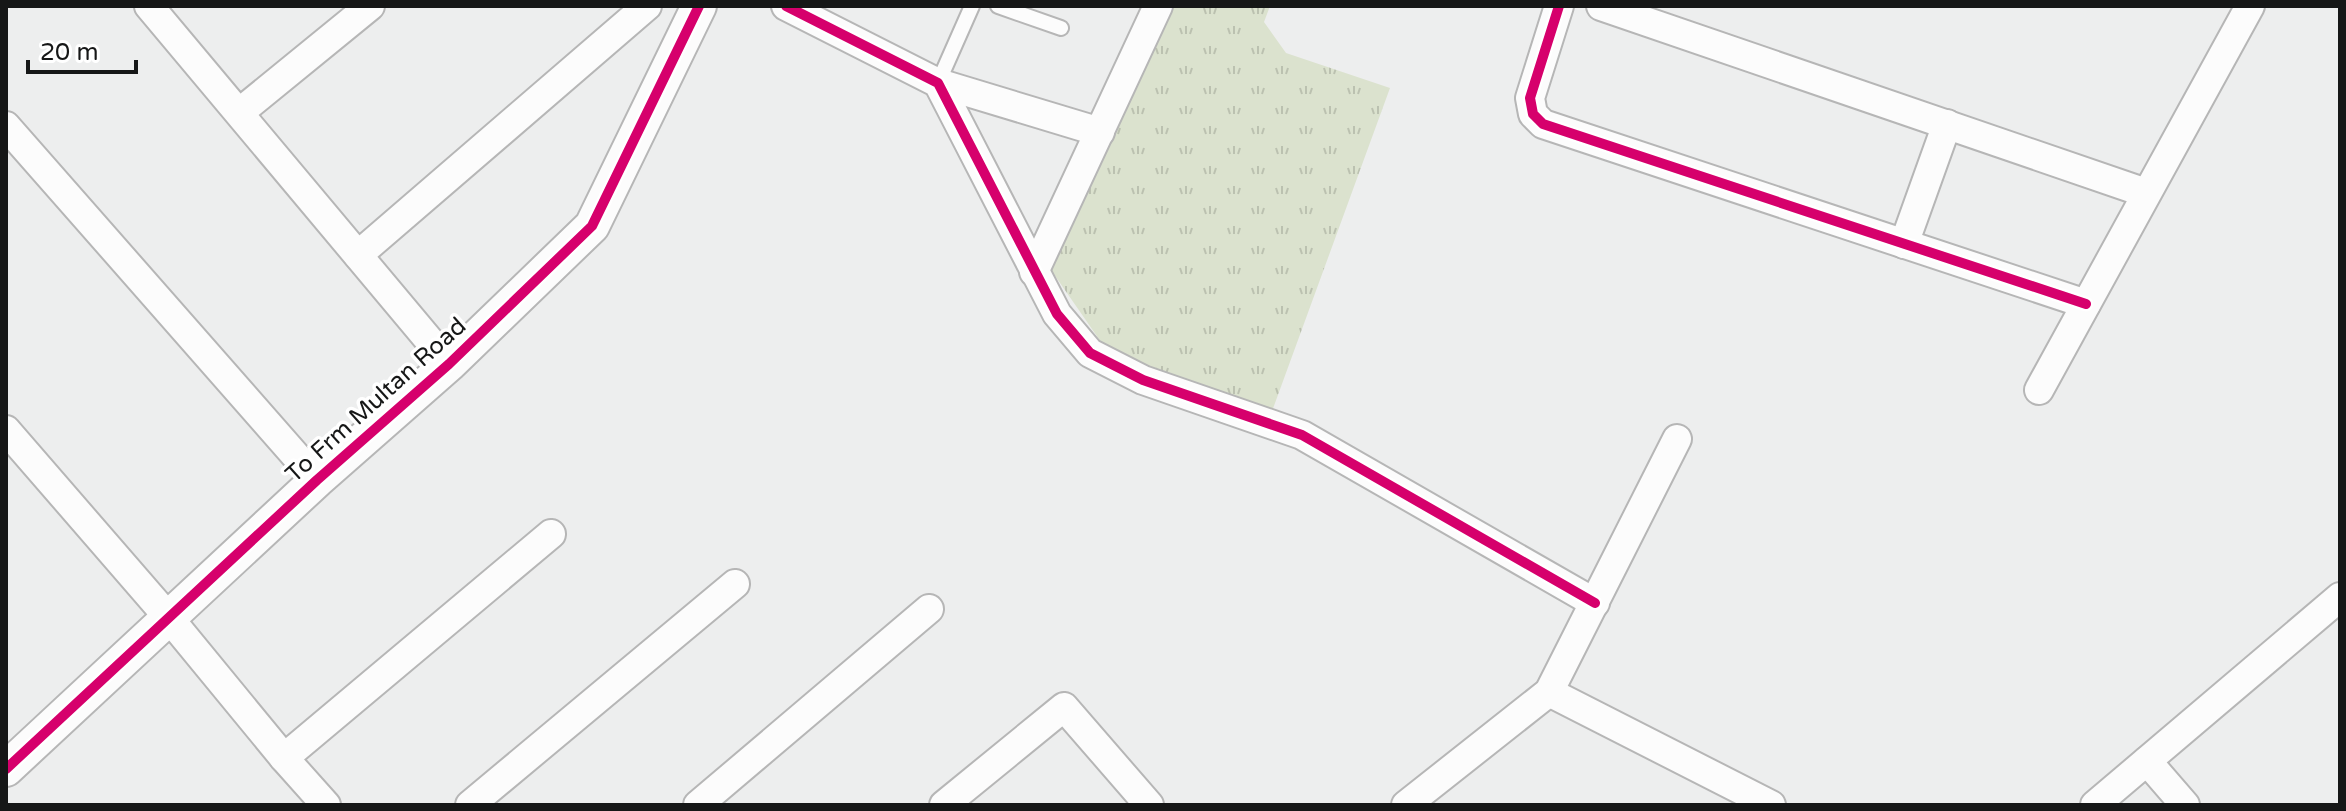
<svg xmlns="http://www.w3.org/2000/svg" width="2346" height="811" font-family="'Varela Round',sans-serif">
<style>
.grass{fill:url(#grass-tufts)}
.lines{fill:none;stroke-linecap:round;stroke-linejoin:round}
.service-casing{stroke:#b6b6b6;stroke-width:18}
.minor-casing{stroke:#b6b6b6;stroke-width:32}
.tertiary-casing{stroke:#b6b6b6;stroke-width:38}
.service{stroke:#fcfcfc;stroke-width:14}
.minor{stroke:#fcfcfc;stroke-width:28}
.tertiary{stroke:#fcfcfc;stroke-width:34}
.cycleway-casing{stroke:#fff;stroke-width:15}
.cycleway{stroke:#d6006c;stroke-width:10}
.labels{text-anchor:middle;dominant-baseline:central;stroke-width:7;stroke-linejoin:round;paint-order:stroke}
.street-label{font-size:24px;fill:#161717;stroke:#fff}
</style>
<defs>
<pattern id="grass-tufts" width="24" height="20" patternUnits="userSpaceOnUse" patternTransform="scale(2)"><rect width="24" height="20" fill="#dbe2ce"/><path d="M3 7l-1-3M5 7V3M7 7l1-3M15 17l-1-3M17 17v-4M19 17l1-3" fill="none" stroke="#bbc1b0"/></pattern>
</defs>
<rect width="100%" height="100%" fill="#edeeee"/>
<polygon class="grass" points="1174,6 1270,6 1264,22 1286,53 1390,88 1271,414 1157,373 1101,342 1051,270"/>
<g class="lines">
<g class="service-casing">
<g id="service">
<polyline points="998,6 1061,28"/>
<polyline points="938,83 972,6"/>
</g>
</g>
<g class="minor-casing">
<g id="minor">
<polyline points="149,6 449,364"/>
<polyline points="786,6 938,83 1057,314 1090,353 1143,380 1302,435 1595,603"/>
<polyline points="1559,6 1530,98 1533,114 1543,124 2086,304"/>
<polyline points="1601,6 2146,193"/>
<polyline points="938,83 1100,132"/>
<polyline points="240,112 370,6"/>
<polyline points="6,126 317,480"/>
<polyline points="1904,244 1947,124"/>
<polyline points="358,255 647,6"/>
<polyline points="1034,272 1158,6"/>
<polyline points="2039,390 2250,6"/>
<polyline points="6,430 169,618 284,758 326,805"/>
<polyline points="1549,692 1771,805"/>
<polyline points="284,758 551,534"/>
<polyline points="2147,761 2185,805"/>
<polyline points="470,805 735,584"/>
<polyline points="698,805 929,609"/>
<polyline points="944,805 1064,707 1149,805"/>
<polyline points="1406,805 1549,692 1677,439"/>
<polyline points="2095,805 2340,597"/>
</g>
</g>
<g class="tertiary-casing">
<polyline id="tertiary" points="6,769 317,480 449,364 592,226 699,6"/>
</g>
<use href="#service" class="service"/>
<use href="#minor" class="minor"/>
<use href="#tertiary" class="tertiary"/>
<g class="cycleway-casing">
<g id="cycleway">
<polyline points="786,6 938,83 1057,314 1090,353 1143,380 1302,435 1595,603"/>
<polyline points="1559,6 1530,98 1533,114 1543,124 2086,304"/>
<polyline points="6,769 317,480 449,364 592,226 699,6"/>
</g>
</g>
<use href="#cycleway" class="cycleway"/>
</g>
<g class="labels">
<g class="street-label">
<text transform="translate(376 400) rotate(-42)">To Frm Multan Road</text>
</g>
</g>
<rect width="2346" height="811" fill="none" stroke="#161717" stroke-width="16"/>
<path d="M28 60v12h108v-12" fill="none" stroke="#161717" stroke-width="4"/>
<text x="40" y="60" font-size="24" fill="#161717" stroke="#ffffff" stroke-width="6" paint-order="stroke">20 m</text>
</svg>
